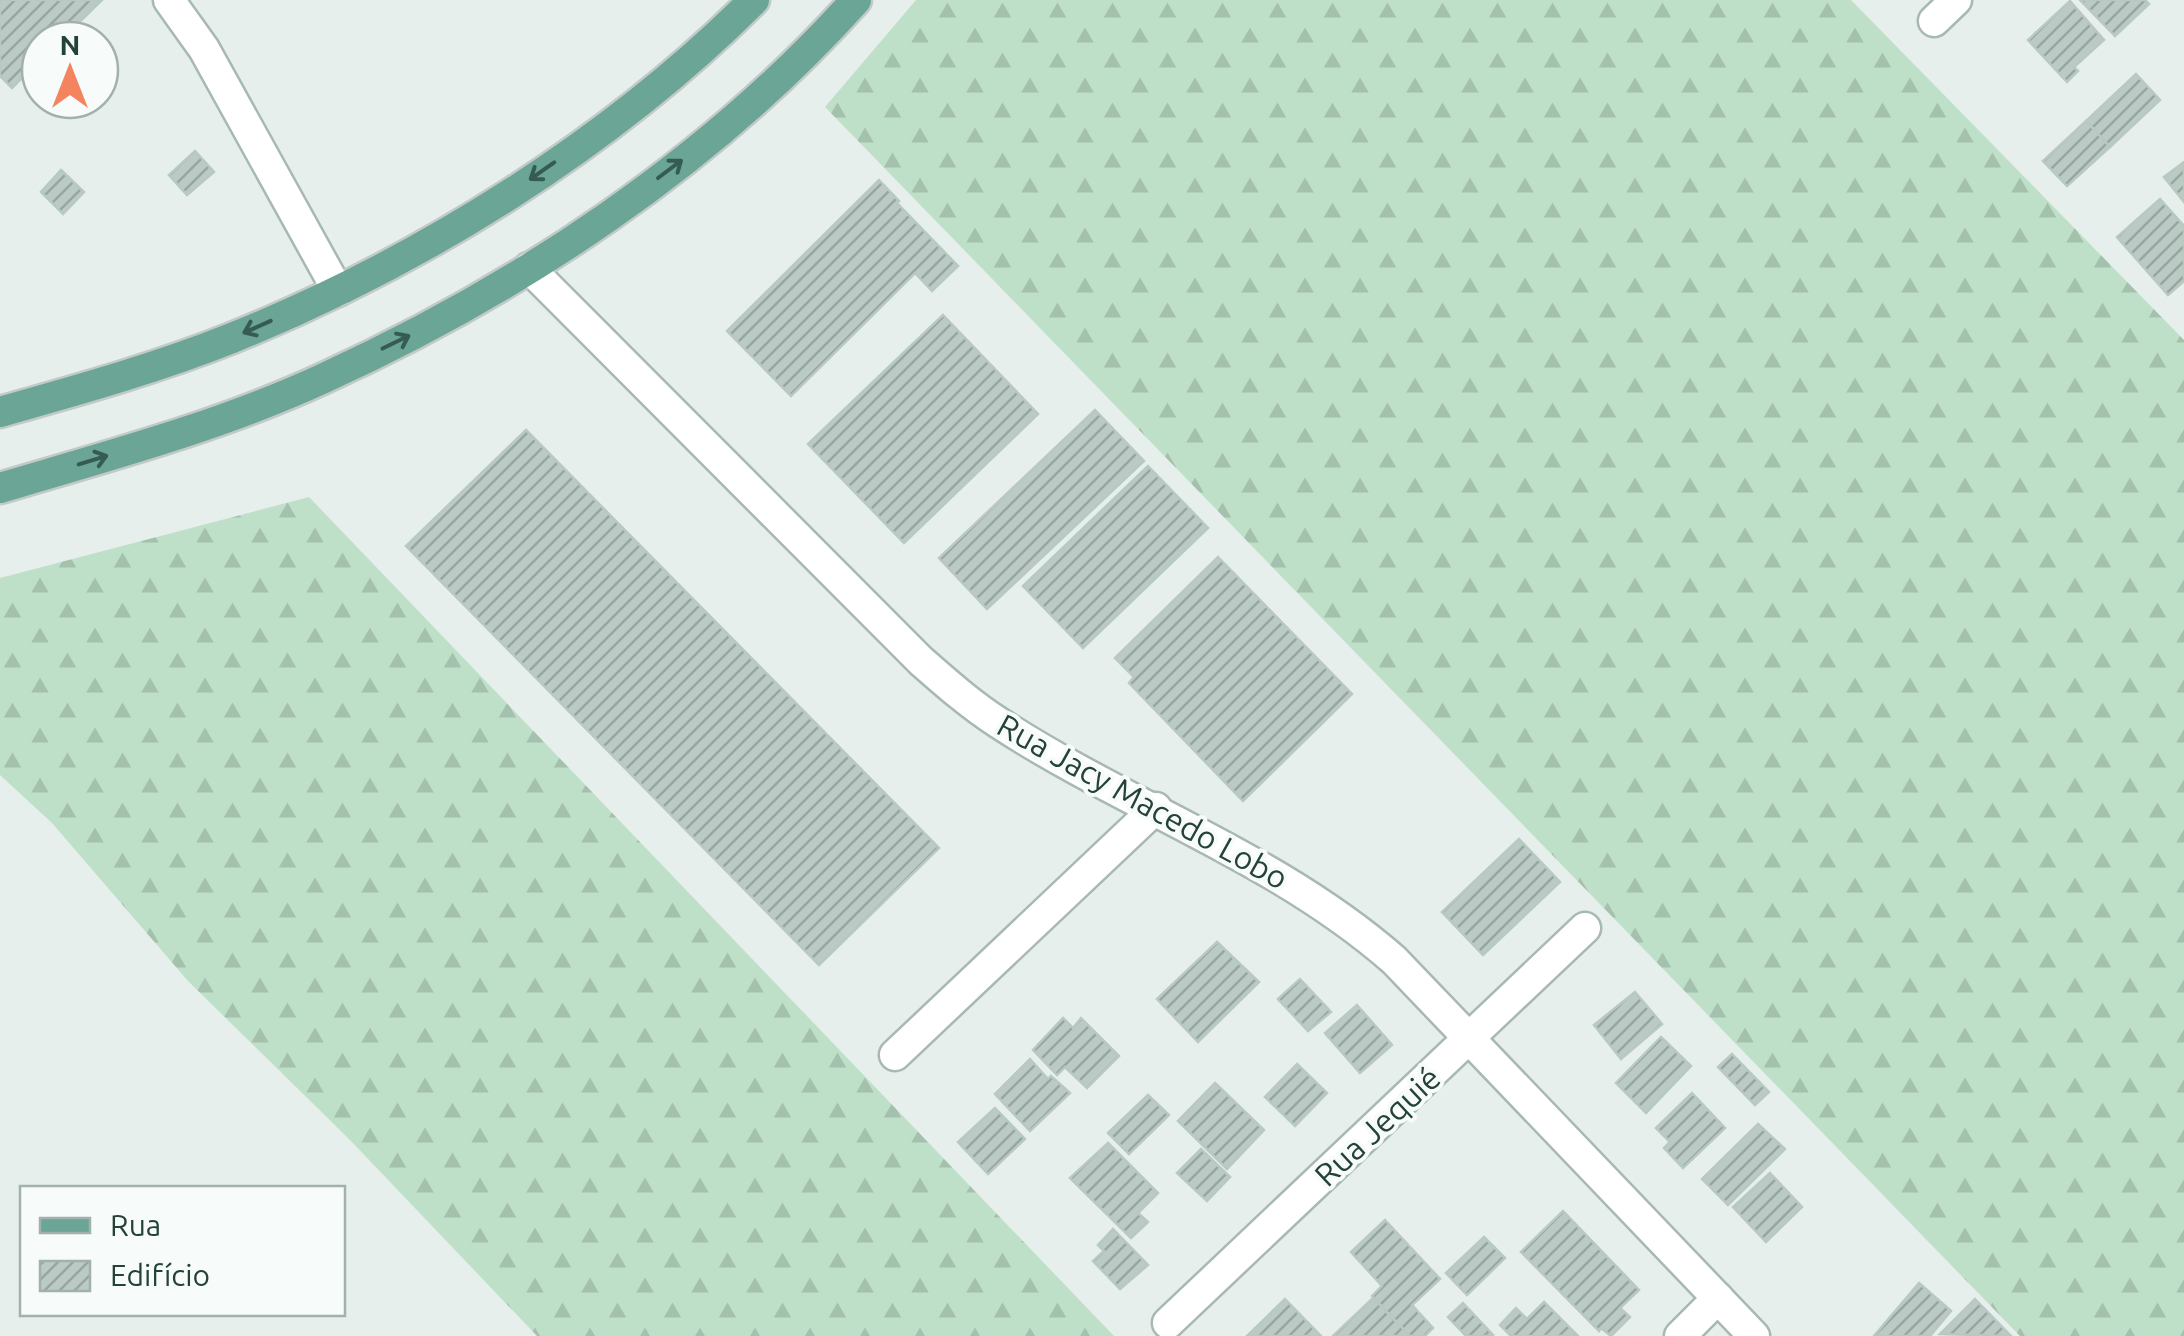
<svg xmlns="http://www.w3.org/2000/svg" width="2184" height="1336" font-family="Ubuntu,sans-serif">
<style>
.forest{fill:url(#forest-firs)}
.building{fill:url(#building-hatch);stroke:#b8c9c2;stroke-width:2.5}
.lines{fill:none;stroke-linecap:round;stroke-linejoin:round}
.minor-casing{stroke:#a8b8b2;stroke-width:35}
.major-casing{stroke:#c2cac8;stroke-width:35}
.minor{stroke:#fff;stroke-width:30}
.major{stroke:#6aa596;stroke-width:30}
.oneway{stroke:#365b51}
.labels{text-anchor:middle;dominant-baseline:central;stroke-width:8;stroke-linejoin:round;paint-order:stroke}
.street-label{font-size:32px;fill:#24423a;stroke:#f7fbf9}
</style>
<defs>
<pattern id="forest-firs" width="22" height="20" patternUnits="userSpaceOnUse" patternTransform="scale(2.5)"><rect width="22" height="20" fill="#bfe0c8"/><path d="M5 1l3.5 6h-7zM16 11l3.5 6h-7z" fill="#a4c1ad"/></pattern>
<pattern id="building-hatch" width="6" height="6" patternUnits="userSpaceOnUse" patternTransform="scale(2.5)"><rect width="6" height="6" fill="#bbcac4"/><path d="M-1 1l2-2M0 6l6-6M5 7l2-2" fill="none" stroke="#98a6a0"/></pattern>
</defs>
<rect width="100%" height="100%" fill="#e6efeb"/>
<g class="forest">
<polygon points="916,0 1851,0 2184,340 2184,1336 2020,1336 825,107"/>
<polygon points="309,497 1114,1336 537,1336 349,1139 188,981 52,823 0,775 0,578"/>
</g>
<g class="building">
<polygon points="0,0 102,0 61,40 40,40 40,60 12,88 0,76"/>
<polygon points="2080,0 2145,0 2149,4 2115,36"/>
<polygon points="2070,1 2104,40 2074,67 2078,71 2067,82 2028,40"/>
<polygon points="2136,74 2160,100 2110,147 2086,121"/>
<polygon points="2086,121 2110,147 2067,186 2043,161"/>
<polygon points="195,151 214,172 187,195 169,175"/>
<polygon points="2184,162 2184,202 2164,177"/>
<polygon points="61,170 84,192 63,214 41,192"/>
<polygon points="879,180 899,201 897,203 958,266 932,291 915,273 791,396 727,331"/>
<polygon points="2160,199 2184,226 2184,281 2168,295 2117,237"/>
<polygon points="943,315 1038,414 904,543 808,444"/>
<polygon points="1095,410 1144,461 987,609 939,558"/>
<polygon points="526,430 939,848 819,965 406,546"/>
<polygon points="1148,466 1208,528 1083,648 1023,586"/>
<polygon points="1218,557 1352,694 1243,801 1129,683 1134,677 1115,658"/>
<polygon points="1519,839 1560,882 1483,955 1442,912"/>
<polygon points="1217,942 1259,982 1198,1042 1157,999"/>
<polygon points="1300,979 1331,1012 1308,1031 1278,999"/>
<polygon points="1635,992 1662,1024 1621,1059 1594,1025"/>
<polygon points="1357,1005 1392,1045 1360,1073 1325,1033"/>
<polygon points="1063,1018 1073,1028 1081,1018 1119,1056 1087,1088 1065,1067 1057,1075 1033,1050"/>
<polygon points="1661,1037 1691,1066 1646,1113 1616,1083"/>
<polygon points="1732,1054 1769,1092 1755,1105 1718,1067"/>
<polygon points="1030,1059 1048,1079 1051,1076 1070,1093 1030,1131 995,1094"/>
<polygon points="1297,1064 1327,1093 1295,1126 1265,1097"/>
<polygon points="1215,1083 1264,1130 1227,1169 1178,1121"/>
<polygon points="1692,1093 1725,1128 1683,1168 1664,1148 1670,1142 1656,1128"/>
<polygon points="1148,1095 1169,1115 1129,1154 1108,1133"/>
<polygon points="995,1108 1025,1139 988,1174 958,1142"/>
<polygon points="1758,1124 1785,1149 1728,1205 1702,1179"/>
<polygon points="1108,1143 1158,1193 1138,1213 1148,1222 1131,1238 1070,1178"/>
<polygon points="1201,1149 1230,1177 1207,1201 1177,1173"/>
<polygon points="1770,1173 1802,1207 1766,1242 1733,1207"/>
<polygon points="1563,1211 1639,1290 1620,1308 1630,1317 1611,1336 1601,1328 1599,1331 1521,1252"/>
<polygon points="1385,1220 1440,1279 1412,1305 1433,1328 1425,1336 1410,1336 1372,1296 1382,1286 1351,1252"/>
<polygon points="1113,1229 1148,1265 1120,1289 1093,1261 1104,1251 1098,1245"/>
<polygon points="1484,1237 1505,1258 1467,1295 1446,1273"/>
<polygon points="1919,1283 1951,1311 1930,1336 1874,1336"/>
<polygon points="1373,1298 1410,1336 1333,1336"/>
<polygon points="1285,1299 1321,1336 1247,1336"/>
<polygon points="1975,1299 2011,1336 1940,1334"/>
<polygon points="1544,1302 1578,1336 1511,1336 1500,1325 1516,1308 1527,1319"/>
<polygon points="1463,1303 1493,1335 1492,1336 1466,1336 1448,1317"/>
</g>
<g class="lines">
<g class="minor-casing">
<g id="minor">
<polyline points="169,0 204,49 338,291"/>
<polyline points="1934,21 1956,0"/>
<path d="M 529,268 L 921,661 C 946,683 971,705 999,723 C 1128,807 1276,857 1394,960 L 1754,1336"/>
<polyline points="895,1055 1156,808"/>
<polyline points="1168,1323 1585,928"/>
<polyline points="1680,1336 1718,1298"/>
</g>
</g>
<g class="major-casing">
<g id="major">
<path d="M 0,412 C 78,390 157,368 232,338 C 420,262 610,144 754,0"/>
<path d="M 0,488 C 108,456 220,426 322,379 C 519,289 711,162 856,0"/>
</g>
</g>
<use href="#minor" class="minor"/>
<use href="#major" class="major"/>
</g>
<defs><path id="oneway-shaft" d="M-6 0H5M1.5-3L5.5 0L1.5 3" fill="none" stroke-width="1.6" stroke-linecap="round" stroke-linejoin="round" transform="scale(2.5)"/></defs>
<g class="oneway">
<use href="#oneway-shaft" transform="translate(670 169) rotate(-37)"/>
<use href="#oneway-shaft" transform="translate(542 171) rotate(145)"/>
<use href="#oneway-shaft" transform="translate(257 327) rotate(156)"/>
<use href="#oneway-shaft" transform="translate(396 342) rotate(-26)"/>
<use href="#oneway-shaft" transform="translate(93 460) rotate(-17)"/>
</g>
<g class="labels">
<g class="street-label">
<text transform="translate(1143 801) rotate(29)">Rua Jacy Macedo Lobo</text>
<text transform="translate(1377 1126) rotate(-43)">Rua Jequié</text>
</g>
</g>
<rect x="20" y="1186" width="325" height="130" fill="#f7fbf9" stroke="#a3b1ad" stroke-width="2.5"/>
<rect x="40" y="1218" width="50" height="15" fill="#6aa596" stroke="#a3b1ad" stroke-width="2.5"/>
<text x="110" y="1236" font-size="30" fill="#24423a">Rua</text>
<rect x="40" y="1261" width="50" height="30" fill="url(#building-hatch)" stroke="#a3b1ad" stroke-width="2.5"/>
<text x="110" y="1286" font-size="30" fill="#24423a">Edifício</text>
<g transform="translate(70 70)"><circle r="48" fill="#f7fbf9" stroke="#a3b1ad" stroke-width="2.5"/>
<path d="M0-8L18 38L0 25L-18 38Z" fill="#f4845f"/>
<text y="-15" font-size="28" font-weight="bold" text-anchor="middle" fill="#24423a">N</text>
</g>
</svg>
